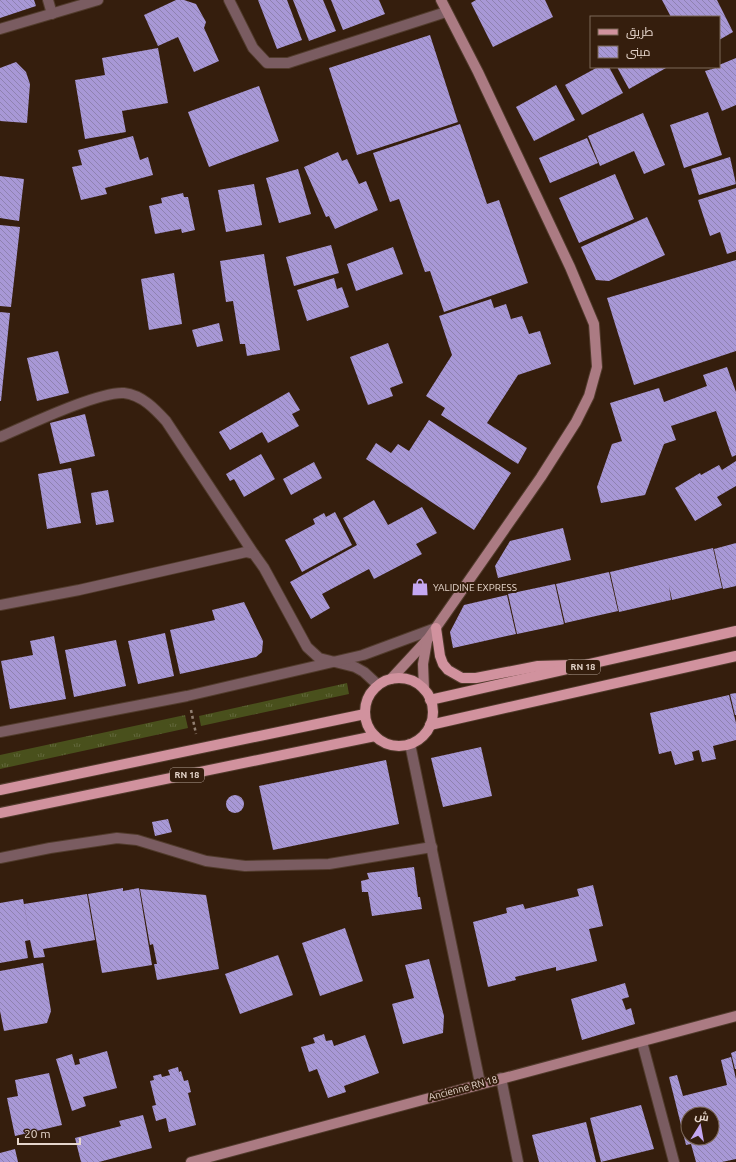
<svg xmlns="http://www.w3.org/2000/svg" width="736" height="1162" font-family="Ubuntu,Cairo,sans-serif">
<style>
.grass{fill:url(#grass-tufts)}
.building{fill:url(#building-back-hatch);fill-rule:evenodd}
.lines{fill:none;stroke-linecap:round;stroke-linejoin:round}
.minor-casing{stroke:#513b2c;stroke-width:12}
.secondary-casing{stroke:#513b2c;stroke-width:12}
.primary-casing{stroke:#513b2c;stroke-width:12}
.path{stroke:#938073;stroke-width:2.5;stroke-dasharray:3 3;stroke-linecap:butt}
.minor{stroke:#7a5c61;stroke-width:10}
.secondary{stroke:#ab7b83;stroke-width:10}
.primary{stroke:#d1929e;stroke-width:10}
.labels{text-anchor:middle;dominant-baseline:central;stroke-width:4;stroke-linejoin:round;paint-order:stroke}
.shield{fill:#351e0d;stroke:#b19f93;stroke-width:1}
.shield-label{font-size:9px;font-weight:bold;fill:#e6d6cc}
.poi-label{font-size:10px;fill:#e6d6cc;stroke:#351e0d;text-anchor:start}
.street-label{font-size:10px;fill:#e6d6cc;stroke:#351e0d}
</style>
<defs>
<pattern id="grass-tufts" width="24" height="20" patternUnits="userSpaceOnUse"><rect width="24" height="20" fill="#49501c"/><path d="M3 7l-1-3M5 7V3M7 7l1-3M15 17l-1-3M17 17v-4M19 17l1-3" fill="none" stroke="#63683c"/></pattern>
<pattern id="building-back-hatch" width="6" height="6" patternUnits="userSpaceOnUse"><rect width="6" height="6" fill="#a898d6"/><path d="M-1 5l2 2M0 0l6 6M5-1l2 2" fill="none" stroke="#8f82b0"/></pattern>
</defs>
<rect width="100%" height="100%" fill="#351e0d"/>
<g class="grass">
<polygon points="347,683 349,694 201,726 199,716"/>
<polygon points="185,715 188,728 0,769 0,755"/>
</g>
<g class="building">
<polygon points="0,0 34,0 36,6 0,18"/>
<polygon points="176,0 184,0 196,4 206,22 204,28 219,61 194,72 178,37 158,46 144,15"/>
<polygon points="258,0 287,0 302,40 277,49"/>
<polygon points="293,0 323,0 336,31 309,41"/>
<polygon points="331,0 379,0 385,14 343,30"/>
<polygon points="476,0 545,0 553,17 493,47 471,3"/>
<polygon points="662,0 717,0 733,32 719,40 719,17 671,17"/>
<polygon points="430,35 458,122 357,155 329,68"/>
<polygon points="158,48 168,103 122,111 126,132 85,139 75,80 105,75 102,58"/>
<polygon points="736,58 736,105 722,111 705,71 719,67 719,65"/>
<polygon points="16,62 26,72 30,84 27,123 0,121 0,68"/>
<polygon points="598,67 609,67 623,93 582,115 565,85"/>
<polygon points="617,67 665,67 666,68 629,89"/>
<polygon points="556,85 575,120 534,141 516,107"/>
<polygon points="259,86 279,141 209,167 188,112"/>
<polygon points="708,112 722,155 684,168 670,125"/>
<polygon points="643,113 665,165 644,174 634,151 600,166 588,136"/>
<polygon points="460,124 487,204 499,200 528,283 444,312 430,271 425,272 399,199 390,202 373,153"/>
<polygon points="133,136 140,160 148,157 153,175 105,188 107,194 81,200 72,167 82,165 78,150"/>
<polygon points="587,138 598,163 550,183 539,158"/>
<polygon points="338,152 342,161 347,159 359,184 366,181 378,210 335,229 329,216 326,217 304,167"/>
<polygon points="730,157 736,184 699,195 691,169"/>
<polygon points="298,169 311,214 279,223 266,178"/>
<polygon points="615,174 634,219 579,243 559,198"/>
<polygon points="0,176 24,179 19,221 0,218"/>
<polygon points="254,184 262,225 226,232 218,190"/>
<polygon points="736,188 736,251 727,254 720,232 710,236 698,200"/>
<polygon points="183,193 184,197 188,197 195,230 182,233 181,229 155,234 149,206 162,203 161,198"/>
<polygon points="647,217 665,255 609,281 596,280 581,247"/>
<polygon points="0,225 20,227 11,307 0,306"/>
<polygon points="331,245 339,273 294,286 286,257"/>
<polygon points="393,247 403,274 356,291 347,264"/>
<polygon points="264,254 280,350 247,356 245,344 240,344 233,301 226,302 220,261"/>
<polygon points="736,260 736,351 634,385 607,298"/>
<polygon points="174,273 182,324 149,330 141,279"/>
<polygon points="334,278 337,289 342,287 349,307 307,321 297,290"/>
<polygon points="491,299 494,308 506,304 511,319 522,316 529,334 540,331 551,364 518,375 487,423 527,448 518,464 441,415 445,408 426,396 452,355 439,316"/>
<polygon points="0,312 10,313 1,401 0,401"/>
<polygon points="219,323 223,341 197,347 192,330"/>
<polygon points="388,343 403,383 390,388 393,396 368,405 350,357"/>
<polygon points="58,351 69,393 37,401 27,358"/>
<polygon points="727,367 736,392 736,455 732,457 716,411 671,426 676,440 664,444 645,495 601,503 597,487 612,444 622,441 610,403 659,388 664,402 707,386 703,375"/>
<polygon points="289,392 300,410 292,414 299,426 268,443 262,432 230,450 219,432"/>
<polygon points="85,414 95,456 60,464 50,423"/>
<polygon points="429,420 511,473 474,530 366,459 376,443 391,453 398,444 409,451"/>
<polygon points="261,454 275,479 244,497 234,479 230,481 226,474"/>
<polygon points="736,461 736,486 717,497 722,505 695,521 675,488 700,473 701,475 719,465 722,470"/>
<polygon points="314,462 322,478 291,495 283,479"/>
<polygon points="71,468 81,523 47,529 38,474"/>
<polygon points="108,490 114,522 96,525 91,493"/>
<polygon points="374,500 388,525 422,507 437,533 416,544 422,554 374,579 369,569 322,594 330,608 311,619 290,582 357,545 343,518"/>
<polygon points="335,512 352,545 302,572 285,540 315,524 313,519 324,513 326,517"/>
<polygon points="563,528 571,560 498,578 495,566 510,541"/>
<polygon points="736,543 736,586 723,589 714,549"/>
<polygon points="713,548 722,588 672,600 669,586 671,600 619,612 610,572"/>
<polygon points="609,572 618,611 565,623 556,584"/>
<polygon points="555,584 564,624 517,634 508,594"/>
<polygon points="507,595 516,634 453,648 450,632 464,605"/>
<polygon points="244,602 263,641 262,652 256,657 180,674 170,630 215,620 212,610"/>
<polygon points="165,633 174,676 138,684 128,641"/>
<polygon points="54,636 66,699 10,709 1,661 33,655 30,641"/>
<polygon points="116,640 126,686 74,697 65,650"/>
<polygon points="736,693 736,715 735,715 730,694"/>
<polygon points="729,695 736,723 736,740 713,746 716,759 702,762 699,750 692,752 694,760 675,765 671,751 659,754 650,713"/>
<polygon points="481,747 492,796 443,807 431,758"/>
<polygon points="386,760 399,824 273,850 259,786"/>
<circle cx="235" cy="804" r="9"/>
<polygon points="168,819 172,832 155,836 152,822"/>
<polygon points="414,867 418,897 420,897 422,909 372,916 368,892 362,892 361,881 369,879 367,873"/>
<polygon points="593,885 603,926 589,929 597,961 556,971 556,967 515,977 516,980 488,987 473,922 507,913 506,908 523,904 525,909 579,896 577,889"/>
<polygon points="123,888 123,891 139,888 152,965 102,973 88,894"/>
<polygon points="140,889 206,895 219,969 157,980 154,964 157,964 153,944 150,945"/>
<polygon points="87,894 95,940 43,949 45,957 34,958 30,940 25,941 28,958 0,963 0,903 23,899 30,938 24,904"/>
<polygon points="345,928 363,981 320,996 302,943"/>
<polygon points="278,955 293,995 240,1014 225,974"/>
<polygon points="429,959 444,1016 443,1033 403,1044 392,1004 414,998 405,965"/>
<polygon points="43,963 51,1011 47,1023 4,1031 0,1011 0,971"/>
<polygon points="625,983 629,997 622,999 626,1010 631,1008 635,1024 582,1040 571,999"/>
<polygon points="324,1034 326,1041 332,1040 334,1046 365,1035 379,1073 344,1086 346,1092 328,1098 317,1069 309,1072 301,1047 315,1043 313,1038"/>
<polygon points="107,1051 117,1088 83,1097 86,1106 72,1111 56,1059 72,1054 75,1065 80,1064 79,1059"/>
<polygon points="736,1051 736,1069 735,1069 731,1053"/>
<path d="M 731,1057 L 736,1079 L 736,1159 L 722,1162 L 696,1162 L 691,1144 L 686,1145 L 669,1077 L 677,1075 L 683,1096 L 727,1085 L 721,1060 ZM 688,1114 L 712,1114 L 712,1138 L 688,1138 Z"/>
<polygon points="178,1067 179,1072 181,1071 184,1081 188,1080 191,1092 188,1093 196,1125 169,1132 166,1118 156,1121 152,1106 156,1105 150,1081 154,1080 153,1076 161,1074 162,1077 170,1075 168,1070"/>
<polygon points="49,1073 62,1125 15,1136 7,1098 18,1096 15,1080"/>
<polygon points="641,1105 654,1149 601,1162 590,1118"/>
<polygon points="143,1115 152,1148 99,1162 81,1162 75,1138 121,1126 119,1121"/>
<polygon points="586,1122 596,1162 539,1162 532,1135"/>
<polygon points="15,1149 18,1162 0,1162 0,1153"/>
</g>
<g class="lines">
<g class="minor-casing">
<g id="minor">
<polyline points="48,0 52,14"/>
<polyline points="229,0 253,48 267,63 288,63 446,12"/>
<polyline points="0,29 98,0"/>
<path d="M 0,437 C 26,426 99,391 124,393 C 142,395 155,409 166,421 L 254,554"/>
<polyline points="0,605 79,590 246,552 254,554 264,568 307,647 319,658 355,667 364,672 378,685"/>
<polyline points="0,732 187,696 363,655 436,628"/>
<polyline points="410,744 480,1083"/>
<polyline points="0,858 50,848 117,838 137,840 206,861 245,866 329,864 432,847"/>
<polyline points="642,1042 674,1162"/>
<polyline points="501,1078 518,1162"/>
</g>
</g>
<g class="secondary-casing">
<g id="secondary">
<polyline points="391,679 428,639 541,477 576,422 589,396 597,367 594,324 570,267 478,72 441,0"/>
<polyline points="424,689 423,664 427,641"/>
<polyline points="191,1162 736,1016"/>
</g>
</g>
<g class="primary-casing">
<g id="primary">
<polyline points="436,628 440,656 443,664 448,670 462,678 476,678 538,666 571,665"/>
<circle cx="399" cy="712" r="34"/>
<polyline points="430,700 736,631"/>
<polyline points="430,725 736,656"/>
<polyline points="0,790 365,714"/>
<polyline points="0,813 375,736"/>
</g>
</g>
<polyline class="path" points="191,710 196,734"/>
<use href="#minor" class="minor"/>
<use href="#secondary" class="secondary"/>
<use href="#primary" class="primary"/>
</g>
<defs>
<g id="shop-bare" transform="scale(1.38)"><path d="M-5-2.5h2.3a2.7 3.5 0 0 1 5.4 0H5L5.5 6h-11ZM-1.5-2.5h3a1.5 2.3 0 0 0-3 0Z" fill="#c4a7f1" stroke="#351e0d" stroke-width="2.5" paint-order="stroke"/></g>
</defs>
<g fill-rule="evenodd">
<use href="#shop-bare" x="420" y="587"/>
</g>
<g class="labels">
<g class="shield">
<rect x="566" y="660" width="34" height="14" rx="3"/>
<rect x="170" y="768" width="34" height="14" rx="3"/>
</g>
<g class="shield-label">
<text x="583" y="667">RN 18</text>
<text x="187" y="775">RN 18</text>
</g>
<g class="poi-label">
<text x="433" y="587">YALIDINE EXPRESS</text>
</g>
<g class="street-label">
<text transform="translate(463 1088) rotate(-15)">Ancienne RN 18</text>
</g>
</g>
<rect x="590" y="16" width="130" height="52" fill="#351e0d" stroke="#7c6859"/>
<rect x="598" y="29" width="20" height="6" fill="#d1929e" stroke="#7c6859"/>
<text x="626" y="36" font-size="12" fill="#e6d6cc">طريق</text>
<rect x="598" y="46" width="20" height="12" fill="url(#building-back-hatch)" stroke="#7c6859"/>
<text x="626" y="56" font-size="12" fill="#e6d6cc">مبنى</text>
<g transform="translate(700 1126) rotate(11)"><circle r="19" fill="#351e0d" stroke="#7c6859"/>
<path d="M0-3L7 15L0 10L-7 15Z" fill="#c4a7f1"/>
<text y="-6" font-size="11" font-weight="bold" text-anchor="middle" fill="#e6d6cc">ش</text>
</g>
<path d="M18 1138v6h62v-6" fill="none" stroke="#e6d6cc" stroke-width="2"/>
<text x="24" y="1138" font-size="12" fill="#e6d6cc" stroke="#351e0d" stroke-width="3" paint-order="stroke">20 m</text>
</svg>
